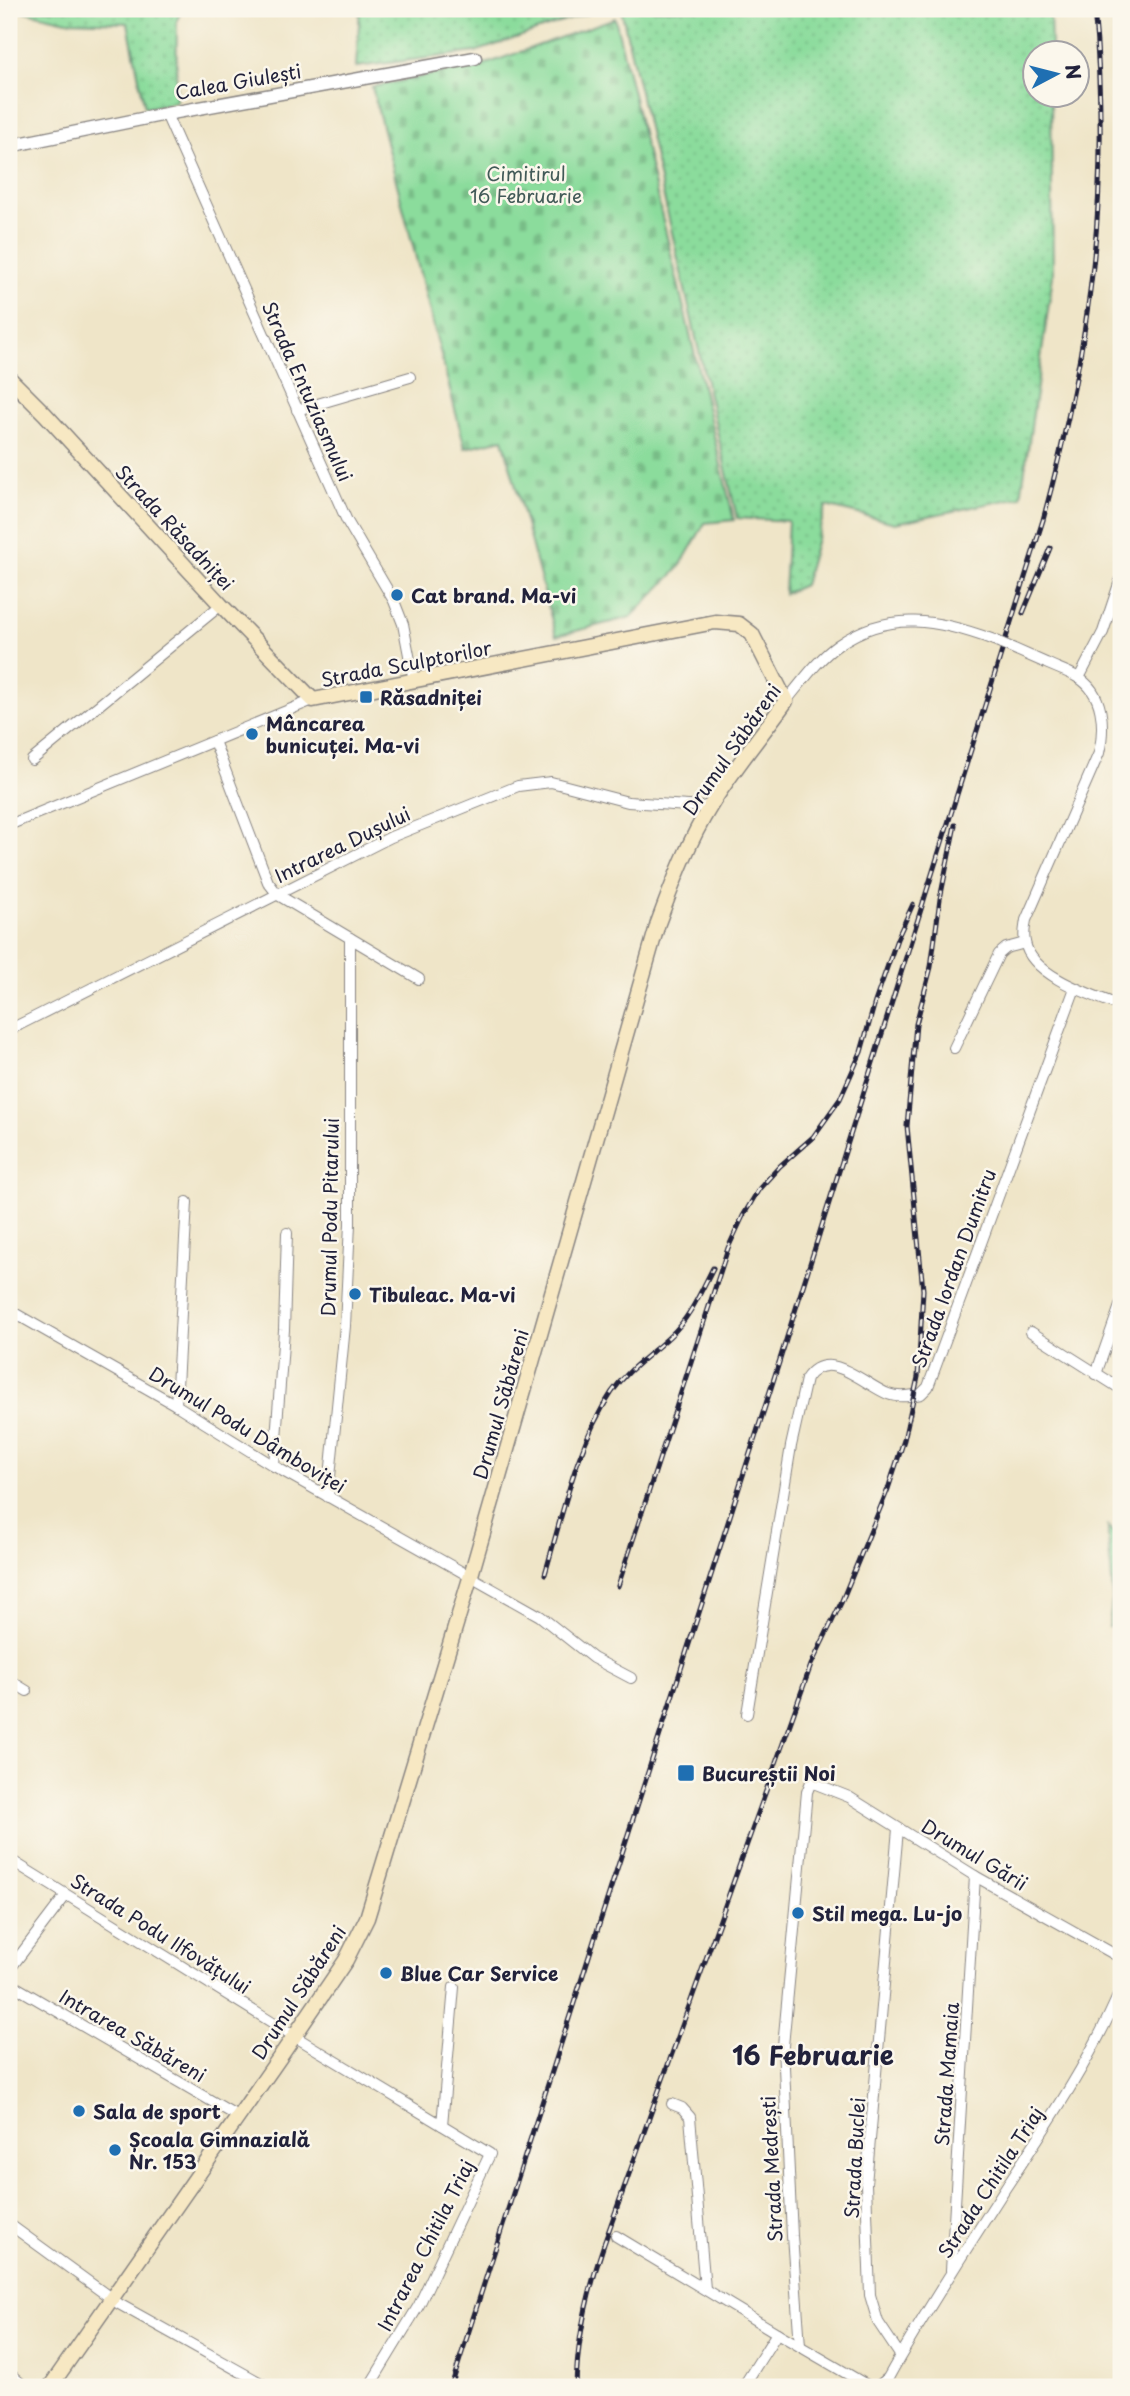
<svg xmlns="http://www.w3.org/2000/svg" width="1130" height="2396" font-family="'Playpen Sans',sans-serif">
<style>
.grass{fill:url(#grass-dots);stroke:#567f6c;stroke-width:2}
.cemetery{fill:url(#cemetery-stones);stroke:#567f6c;stroke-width:2}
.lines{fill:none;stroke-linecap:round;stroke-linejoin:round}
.minor-casing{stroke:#888482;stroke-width:12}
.tertiary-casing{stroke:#888482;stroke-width:15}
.secondary-casing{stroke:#888482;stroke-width:17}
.minor{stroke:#fff;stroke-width:10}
.tertiary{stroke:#fff;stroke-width:12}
.secondary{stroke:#f7e8c3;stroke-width:14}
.rail-casing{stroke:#22223b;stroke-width:5}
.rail{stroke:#fbf7ec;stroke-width:2.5;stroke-dasharray:8;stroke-linecap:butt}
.minor-bridge-casing{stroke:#888482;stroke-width:12;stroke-linecap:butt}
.minor-bridge{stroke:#fff;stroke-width:10}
.poi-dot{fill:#1f6fb2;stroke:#fbf7ec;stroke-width:2.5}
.labels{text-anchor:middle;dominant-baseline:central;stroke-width:5;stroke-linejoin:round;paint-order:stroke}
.street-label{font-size:19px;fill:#22223b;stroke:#fbf7ec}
.park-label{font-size:19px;fill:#425a58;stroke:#fbf7ec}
.poi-label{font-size:19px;font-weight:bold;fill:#22223b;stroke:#fbf7ec;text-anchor:start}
.district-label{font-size:26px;font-weight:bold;fill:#22223b;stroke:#fbf7ec}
</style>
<defs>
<pattern id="grass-dots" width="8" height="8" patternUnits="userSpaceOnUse" patternTransform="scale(1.75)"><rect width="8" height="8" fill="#8bdc9c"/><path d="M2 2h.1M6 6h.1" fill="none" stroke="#78bc87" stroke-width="1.8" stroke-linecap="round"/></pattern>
<pattern id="cemetery-stones" width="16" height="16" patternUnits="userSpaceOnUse" patternTransform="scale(1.75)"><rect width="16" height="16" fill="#8bdc9c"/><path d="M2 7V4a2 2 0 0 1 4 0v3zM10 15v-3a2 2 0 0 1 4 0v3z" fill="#78bc87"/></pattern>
</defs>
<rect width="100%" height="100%" fill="#fbf7ec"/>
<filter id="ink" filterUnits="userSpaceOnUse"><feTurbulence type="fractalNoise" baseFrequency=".0143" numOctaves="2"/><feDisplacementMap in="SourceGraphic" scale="14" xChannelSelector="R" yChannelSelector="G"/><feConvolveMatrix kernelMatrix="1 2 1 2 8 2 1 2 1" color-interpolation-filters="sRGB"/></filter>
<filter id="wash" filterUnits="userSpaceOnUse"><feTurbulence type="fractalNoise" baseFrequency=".00686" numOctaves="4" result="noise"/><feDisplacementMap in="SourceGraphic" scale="28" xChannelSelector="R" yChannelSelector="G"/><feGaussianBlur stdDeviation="1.57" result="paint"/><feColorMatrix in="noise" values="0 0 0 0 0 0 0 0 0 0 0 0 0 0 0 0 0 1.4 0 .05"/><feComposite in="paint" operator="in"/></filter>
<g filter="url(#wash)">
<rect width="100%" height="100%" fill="#efe5c8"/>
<g class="grass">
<polygon points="14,9 182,9 177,20 176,102 145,108 128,23 67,21"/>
<polygon points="360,9 600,9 475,52 356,67"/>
<polygon points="621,9 1050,9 1051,52 1036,52 1036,94 1051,95 1053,275 1021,497 895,523 826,506 804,585 784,594 788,521 737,518"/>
<path d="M 1108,1526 L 1121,1542 L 1121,1627 L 1108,1627 C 1118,1586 1108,1566 1108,1526 Z"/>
</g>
<polygon class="cemetery" points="615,18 734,520 705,523 679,568 631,617 556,636 503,439 465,448 372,87 489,63"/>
</g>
<g filter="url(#ink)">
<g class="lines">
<g class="minor-casing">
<g id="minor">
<polyline points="166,114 347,521 394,601 403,624 414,681"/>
<polyline points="297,410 410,377"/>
<path d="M 1046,663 C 1056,668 1067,671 1077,677 C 1104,692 1105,727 1099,753 L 1026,920 C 1025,927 1023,934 1025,942 C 1031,976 1092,995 1121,1006"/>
<polyline points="1079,678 1103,632 1121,578"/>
<path d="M 786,701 C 802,682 818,659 838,645 C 889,609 940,620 994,640"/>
<polyline points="214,741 268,882 278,895 419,979"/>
<polyline points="32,760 221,605"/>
<polyline points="9,825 313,700"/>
<polyline points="9,1030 391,837 518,786 551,782 628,802 703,807 712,804"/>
<polyline points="954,1048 999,954 1006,948 1025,943"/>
<polyline points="9,1310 176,1405 274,1466 540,1616 593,1658 631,1678"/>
<polyline points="1031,1332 1121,1389"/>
<polyline points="1096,1374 1121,1303"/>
<polyline points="176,1405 187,1202"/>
<polyline points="274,1466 284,1330 287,1233"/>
<polyline points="328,1497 345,1326 350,1224 350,938"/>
<polyline points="9,1680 27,1691"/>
<path d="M 747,1714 L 791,1446 L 806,1379 C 828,1346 863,1384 888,1394 C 898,1398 911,1396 921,1394 L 928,1387 L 1075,988"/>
<polyline points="898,1829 866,2184 870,2295 878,2322 900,2355"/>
<polyline points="9,1859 294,2036 490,2154 419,2305 369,2387"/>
<polyline points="9,1970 66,1895"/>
<polyline points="9,1983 239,2117"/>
<polyline points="672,2104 682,2108 690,2117 705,2289"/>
<polyline points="442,2125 454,1987"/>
<polyline points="9,2224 119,2304 268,2387"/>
<polyline points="616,2236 777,2333"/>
<polyline points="951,2270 975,1876"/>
<polyline points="800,2346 792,2236 783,2046 807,1792 811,1782 849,1797 975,1876 1121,1958"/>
<polyline points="9,2373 25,2387"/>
<polyline points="743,2387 777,2333 870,2387"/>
<path d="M 877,2387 L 888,2378 C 924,2313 966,2250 1006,2187 C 1049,2122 1091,2060 1121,1989"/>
</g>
</g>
<g class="tertiary-casing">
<polyline id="tertiary" points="9,146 166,114 475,58"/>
</g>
<g class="secondary-casing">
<path id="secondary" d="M 9,378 L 45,414 L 221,605 L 313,700 L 715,622 L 739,624 L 752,634 L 786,701 C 761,736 733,769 711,805 C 688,842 673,883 658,923 L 471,1575 L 367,1918 L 346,1960 L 280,2057 L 50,2387"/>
</g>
<use href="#minor" class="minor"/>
<use href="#tertiary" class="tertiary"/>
<use href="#secondary" class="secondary"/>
<g class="rail-casing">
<g id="rail">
<polyline points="1023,613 1050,548"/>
<path d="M 545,1574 C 563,1513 576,1445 612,1392 C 628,1369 650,1355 670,1336 C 690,1318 701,1291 713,1268"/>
<polyline points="618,1586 728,1248 743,1216 759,1189 780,1166 813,1137 840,1099 861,1052 875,1002 897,939 913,904"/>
<path d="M 451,2387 L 771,1388 L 1043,520 C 1090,347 1112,188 1094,9"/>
<path d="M 576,2387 C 577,2337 588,2291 604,2244 L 811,1665 L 841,1603 L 888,1489 L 904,1440 L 918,1377 L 923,1290 L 907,1126 L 916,1024 L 931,967 L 940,899 L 955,825"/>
</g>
</g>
<use href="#rail" class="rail"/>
<g class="minor-bridge-casing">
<polyline id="minor-bridge" points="994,640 1046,663"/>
</g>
<use href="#minor-bridge" class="minor-bridge"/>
</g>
</g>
<g class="poi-dot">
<circle cx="397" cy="595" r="7"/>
<rect x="359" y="690" width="14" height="14" rx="3.5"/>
<circle cx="252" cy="734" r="7"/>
<circle cx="355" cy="1294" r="7"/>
<rect x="677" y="1764" width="18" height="18" rx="3.5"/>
<circle cx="798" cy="1913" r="7"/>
<circle cx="386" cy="1973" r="7"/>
<circle cx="79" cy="2111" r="7"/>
<circle cx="115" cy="2150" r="7"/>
</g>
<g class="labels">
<g class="street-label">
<text transform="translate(238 81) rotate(-10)">Calea Giulești</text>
<text transform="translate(308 391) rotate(66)">Strada Entuziasmului</text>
<text transform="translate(175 527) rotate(47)">Strada Răsadniței</text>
<text transform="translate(406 663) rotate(-11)">Strada Sculptorilor</text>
<text transform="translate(731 749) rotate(-55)">Drumul Săbăreni</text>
<text transform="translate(342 844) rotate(-26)">Intrarea Dușului</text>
<text transform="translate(329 1217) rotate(-89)">Drumul Podu Pitarului</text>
<text transform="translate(953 1268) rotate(-70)">Strada Iordan Dumitru</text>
<text transform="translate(500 1404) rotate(-74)">Drumul Săbăreni</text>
<text transform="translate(248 1429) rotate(31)">Drumul Podu Dâmboviței</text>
<text transform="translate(975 1854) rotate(31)">Drumul Gării</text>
<text transform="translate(161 1933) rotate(32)">Strada Podu Ilfovățului</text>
<text transform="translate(298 1992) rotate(-57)">Drumul Săbăreni</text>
<text transform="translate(133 2035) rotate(30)">Intrarea Săbăreni</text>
<text transform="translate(946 2074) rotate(-86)">Strada Mamaia</text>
<text transform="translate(854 2158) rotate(-87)">Strada Buclei</text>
<text transform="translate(771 2169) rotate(-93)">Strada Medrești</text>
<text transform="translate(990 2182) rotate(-57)">Strada Chitila Triaj</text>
<text transform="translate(425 2245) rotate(-63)">Intrarea Chitila Triaj</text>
</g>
<g class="park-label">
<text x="526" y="173">Cimitirul<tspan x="526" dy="22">16 Februarie</tspan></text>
</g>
<g class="poi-label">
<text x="411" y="595">Cat brand. Ma-vi</text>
<text x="380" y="697">Răsadniței</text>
<text x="266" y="723">Mâncarea<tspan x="266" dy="22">bunicuței. Ma-vi</tspan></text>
<text x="369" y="1294">Tibuleac. Ma-vi</text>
<text x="702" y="1773">Bucureștii Noi</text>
<text x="812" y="1913">Stil mega. Lu-jo</text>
<text x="400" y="1973">Blue Car Service</text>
<text x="93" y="2111">Sala de sport</text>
<text x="129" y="2139">Școala Gimnazială<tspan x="129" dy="22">Nr. 153</tspan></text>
</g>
<g class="district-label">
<text x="813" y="2054">16 Februarie</text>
</g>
</g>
<rect width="1130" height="2396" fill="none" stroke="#fbf7ec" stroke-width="35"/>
<g transform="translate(1056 74) rotate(83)"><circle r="33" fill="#fbf7ec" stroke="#a4a2a5" stroke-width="2"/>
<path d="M0-5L12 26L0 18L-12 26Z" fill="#1f6fb2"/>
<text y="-10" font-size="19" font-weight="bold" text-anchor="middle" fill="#22223b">N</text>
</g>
</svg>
